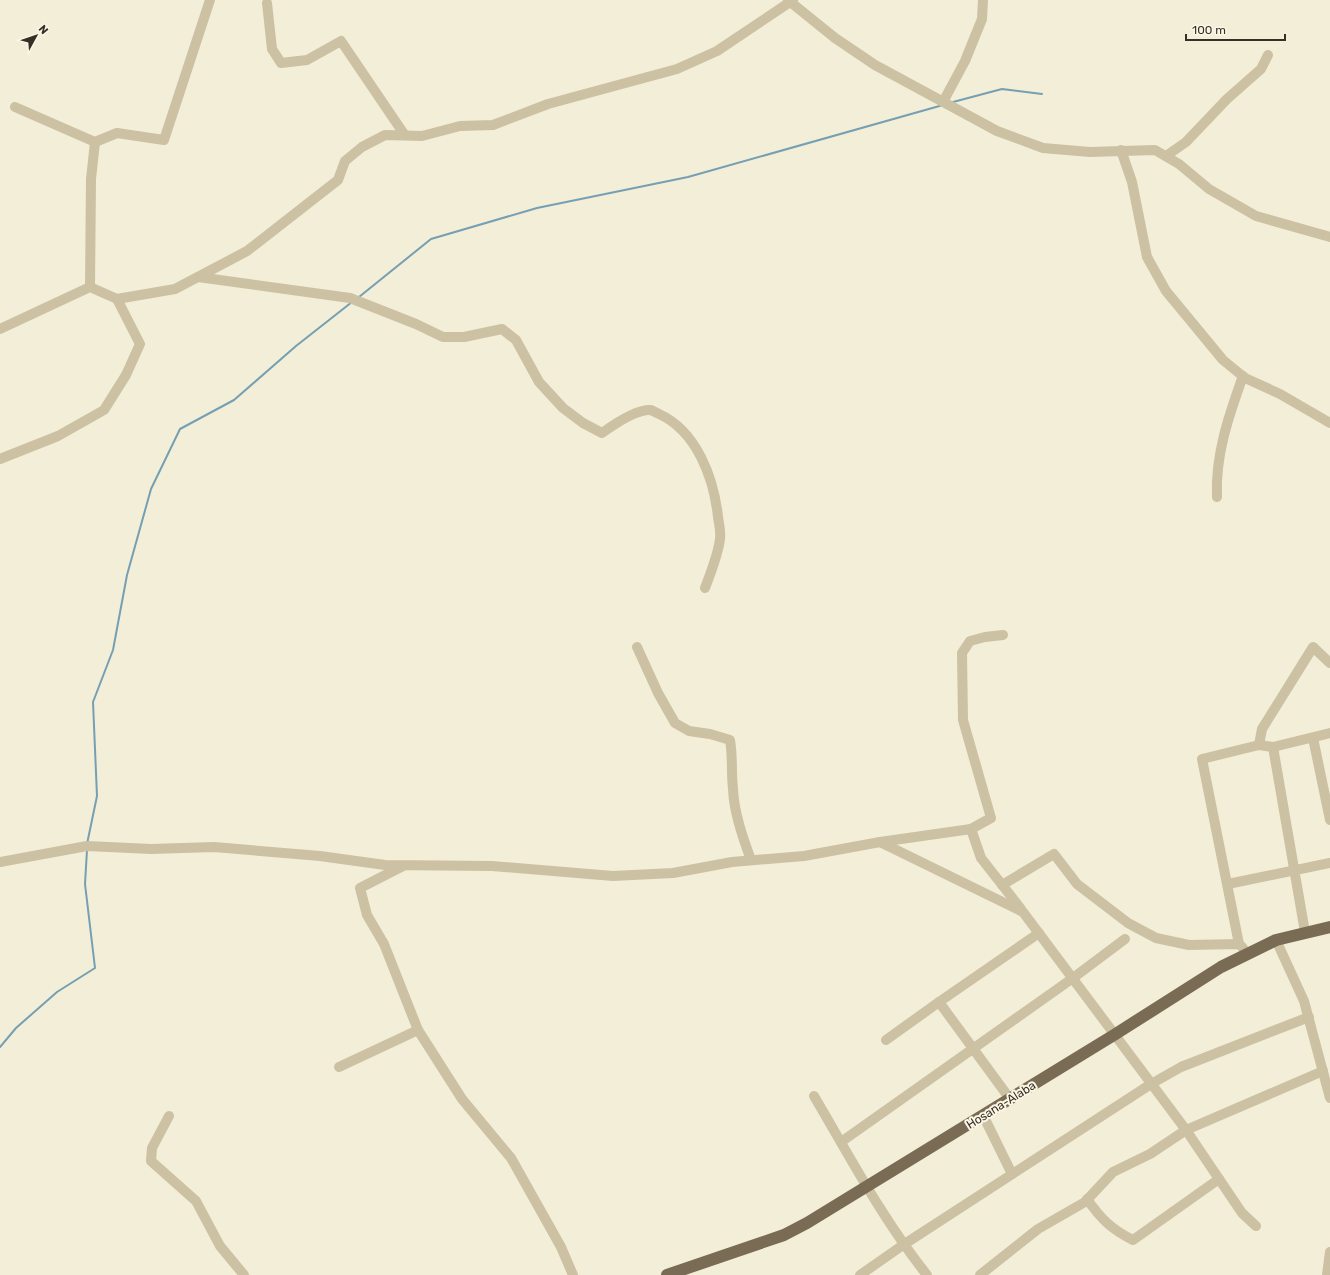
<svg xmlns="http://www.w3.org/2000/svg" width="1330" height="1275" font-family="Rubik,sans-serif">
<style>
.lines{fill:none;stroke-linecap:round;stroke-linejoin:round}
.stream{stroke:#759fb2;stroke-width:2}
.minor{stroke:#ccc1a3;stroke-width:10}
.major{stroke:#7a6b55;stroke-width:12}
.labels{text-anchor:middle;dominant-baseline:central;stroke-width:4;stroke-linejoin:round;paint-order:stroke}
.street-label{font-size:12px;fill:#362f26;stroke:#fbf6e5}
</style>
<rect width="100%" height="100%" fill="#f3eed8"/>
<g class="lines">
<g class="stream">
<polyline points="953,102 1002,89 1042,94"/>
<polyline points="359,297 431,239 537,208 688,177 943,105"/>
<polyline points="87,844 97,796 93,702 113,650 127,575 151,489 180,429 234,400 296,346 352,302"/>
<polyline points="0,1047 16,1028 57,992 95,968 85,884 87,850"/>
</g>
<g class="minor">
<polyline points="788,0 835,38 875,65 997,131 1043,148 1090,152 1155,150 1179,164 1209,189 1256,216 1330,237"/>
<polyline points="267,3 272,49 281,63 307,60 341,41 404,134"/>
<polyline points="943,102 965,61 982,19 983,0"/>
<polyline points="15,107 95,142 91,179 90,287"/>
<polyline points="95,142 117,133 164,140 210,0"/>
<polyline points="1121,150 1132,182 1147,257 1166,291 1223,360 1245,378 1280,394 1330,423"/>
<polyline points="1166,156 1186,142 1227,99 1261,69 1268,55"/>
<path d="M 198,277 L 350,298 L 416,324 L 443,337 L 464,337 L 502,329 L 516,340 L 539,382 L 563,408 L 583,423 L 602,433 C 613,425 636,409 651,410 C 653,411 657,413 659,414 C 697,431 714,479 718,517 C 719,524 721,532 720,539 C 718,555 711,572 705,588"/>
<polyline points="0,329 90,287 117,299 175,289 247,251 338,180 345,161 362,147 385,135 422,136 460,126 493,125 548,104 677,69 717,51 793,0"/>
<polyline points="0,459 58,436 104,410 126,375 140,344 117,299"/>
<path d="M 1217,497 C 1215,455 1229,415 1243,376"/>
<path d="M 637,647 L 658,693 L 675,723 L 689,731 L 710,734 L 730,740 C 733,757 731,772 733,789 C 734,813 743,838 751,860"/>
<polyline points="1313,738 1330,820"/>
<polyline points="1259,745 1262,729 1313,647 1330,663"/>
<polyline points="1273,747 1305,932"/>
<polyline points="971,829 981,858 1021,909"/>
<polyline points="880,842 971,829 991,818 963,720 962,653 970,641 985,637 1003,635"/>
<polyline points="0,862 87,846 151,849 214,847 320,856 385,865 492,866 613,876 673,873 732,862 804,856 880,842 1023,912 1186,1130 1242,1213 1256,1226"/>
<polyline points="403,866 360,888 367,915 384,944 418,1030 462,1099 511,1158 561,1247 573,1275"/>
<polyline points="1228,884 1330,863"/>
<polyline points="1002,885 1054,854 1077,884 1128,923 1156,938 1189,945 1239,944 1243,948"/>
<polyline points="1276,940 1304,1001 1330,1098"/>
<polyline points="1239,944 1202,759 1259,745 1273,747 1330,733"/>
<polyline points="886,1040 939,1002"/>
<polyline points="339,1067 418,1030"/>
<path d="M 814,1096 C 850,1157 883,1220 927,1275"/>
<polyline points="1010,1099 939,1002 1039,933"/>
<polyline points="983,1115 1012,1174"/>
<polyline points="169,1116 152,1148 151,1161 196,1201 220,1246 244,1275"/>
<polyline points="841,1142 1073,978 1125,939"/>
<path d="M 1087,1199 C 1101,1219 1111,1229 1133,1240 L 1219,1179"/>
<polyline points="860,1275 903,1245 1151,1084 1181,1067 1309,1017"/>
<polyline points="980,1275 1038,1229 1085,1202 1113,1172 1150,1154 1186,1130 1323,1071"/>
<polyline points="1327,1275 1330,1252"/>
</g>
<polyline class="major" points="667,1275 784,1235 807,1223 1114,1035 1221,967 1276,940 1330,927"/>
</g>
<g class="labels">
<g class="street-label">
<text transform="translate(1001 1105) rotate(-32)">Hosana-Alaba</text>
</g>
</g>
<g transform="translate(36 36) rotate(50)" stroke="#fbf6e5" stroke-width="3" paint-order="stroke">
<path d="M0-3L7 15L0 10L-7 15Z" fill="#362f26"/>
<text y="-6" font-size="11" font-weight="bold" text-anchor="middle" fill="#362f26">N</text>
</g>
<path d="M1186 34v6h99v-6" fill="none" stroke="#362f26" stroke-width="2"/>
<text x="1192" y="34" font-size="12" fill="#362f26" stroke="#fbf6e5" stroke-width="3" paint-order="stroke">100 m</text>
</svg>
